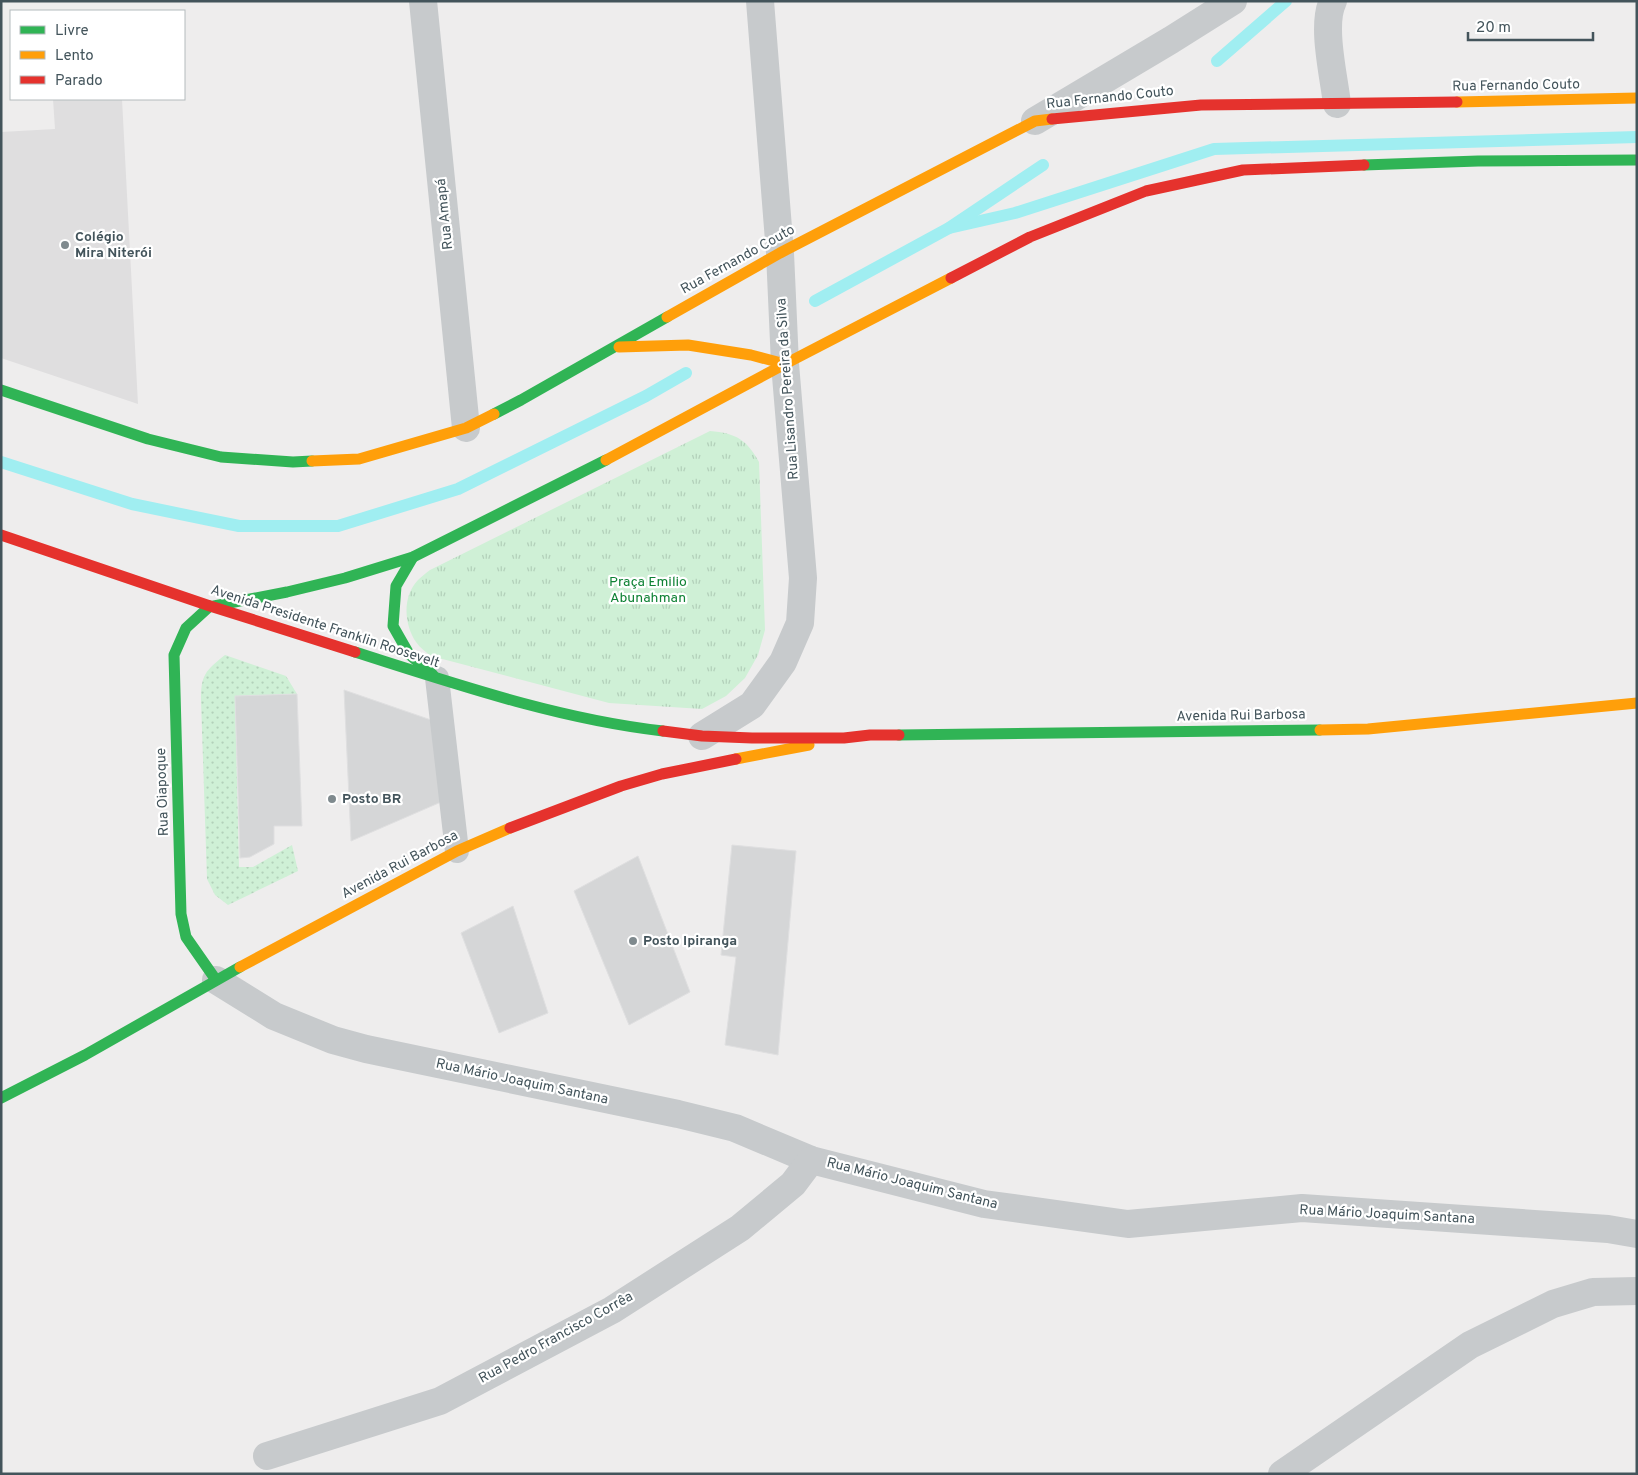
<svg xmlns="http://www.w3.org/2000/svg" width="1638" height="1475" font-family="Overpass,sans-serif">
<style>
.education{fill:#dfdedf}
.grass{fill:url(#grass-dots)}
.park{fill:url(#park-tufts)}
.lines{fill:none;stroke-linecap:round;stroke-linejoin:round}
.stream{stroke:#a0eef1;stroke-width:12}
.building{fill:#d5d6d7;stroke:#dfdfe0}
.lane{stroke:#c7cacc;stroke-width:24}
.street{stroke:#c7cacc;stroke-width:28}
.fast{stroke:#30b455;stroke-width:11}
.slow{stroke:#ff9f0a;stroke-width:11}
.jam{stroke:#e5322d;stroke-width:11}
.poi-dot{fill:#7f8a8e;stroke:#fff;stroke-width:2}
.labels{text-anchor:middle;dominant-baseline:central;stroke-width:4.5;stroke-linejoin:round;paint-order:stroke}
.street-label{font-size:14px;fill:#43545b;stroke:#fff}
.poi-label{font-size:14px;font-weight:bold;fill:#43545b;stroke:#fff;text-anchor:start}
.park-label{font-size:14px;fill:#0f8235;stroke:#fff}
</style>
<defs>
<pattern id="grass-dots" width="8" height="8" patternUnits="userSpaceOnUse" patternTransform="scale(1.25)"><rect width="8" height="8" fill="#cff0d6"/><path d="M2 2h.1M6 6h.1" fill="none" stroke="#b3d0ba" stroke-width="1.8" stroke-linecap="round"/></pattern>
<pattern id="park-tufts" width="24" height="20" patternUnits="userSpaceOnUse" patternTransform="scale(1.25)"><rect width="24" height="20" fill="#cff0d6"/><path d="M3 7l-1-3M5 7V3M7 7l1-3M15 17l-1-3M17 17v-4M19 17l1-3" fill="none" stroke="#b3d0ba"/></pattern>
</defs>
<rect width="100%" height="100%" fill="#eeeded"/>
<polygon class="education" points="53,99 122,99 138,404 1,358 1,132 55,129"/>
<path class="grass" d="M 225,655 L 286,676 L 297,694 L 235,697 L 239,867 L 253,867 L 292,845 L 298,871 L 228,905 L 215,895 L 207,879 L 201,700 C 201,675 205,671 225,655 Z"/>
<path class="park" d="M 710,431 C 736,433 747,440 759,462 L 765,630 L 758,655 L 745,678 L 726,696 L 702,709 L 609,703 L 431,656 C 426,652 420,648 416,642 C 404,624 402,597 418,580 C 422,576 426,573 430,570 Z"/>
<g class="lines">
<g class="stream">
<polyline points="1217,61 1286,1"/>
<polyline points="949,228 1015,213 1214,149 1637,137"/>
<polyline points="815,301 949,228 1043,165"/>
<polyline points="1,462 132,504 239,526 338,526 458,489 646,396 686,373"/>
</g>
</g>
<g class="building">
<polygon points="344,690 434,721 441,802 351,841"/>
<polygon points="297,694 302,826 274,826 274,844 250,857 240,858 235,696"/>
<polygon points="732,845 796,851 778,1055 725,1045 736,957 721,955"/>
<polygon points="638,856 690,992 629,1025 574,891"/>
<polygon points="513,906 548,1013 499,1033 461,933"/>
</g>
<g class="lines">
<polyline class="lane" points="437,678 457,851"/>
<g class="street">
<polyline points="423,1 466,428"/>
<path d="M 1333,1 C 1321,24 1334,77 1337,104"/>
<polyline points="1035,121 1171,40 1233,1"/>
<polyline points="702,736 752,705 783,662 800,623 803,578 785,364 780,253 760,1"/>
<polyline points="216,980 274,1016 333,1040 366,1049 678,1114 735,1128 811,1160 984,1204 1128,1224 1302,1208 1608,1229 1637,1234"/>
<polyline points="267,1456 440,1401 612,1310 740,1228 793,1184 811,1160"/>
<polyline points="1282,1474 1470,1345 1553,1304 1593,1292 1637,1291"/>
</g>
<g class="fast">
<polyline points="1364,165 1478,161 1637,160"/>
<polyline points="1,390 148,439 221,457 293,462 312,461"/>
<polyline points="494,414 521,400 667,317"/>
<polyline points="413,557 396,586 393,626 409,654 433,675"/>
<polyline points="210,606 186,628 174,655 181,914 186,937 216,980"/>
<polyline points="214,606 287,592 345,578 413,557 606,460"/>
<path d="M 355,652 C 456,684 558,719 663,731"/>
<polyline points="899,735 1320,730"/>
<polyline points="1,1098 85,1055 240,967"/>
</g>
<g class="slow">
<polyline points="1457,102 1637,98"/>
<polyline points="667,317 780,253 1035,121 1052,119"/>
<polyline points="619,347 688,345 751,355 785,364"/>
<polyline points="606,460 785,364 951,278"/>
<polyline points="312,461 359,459 466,428 494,414"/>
<polyline points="1320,730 1368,729 1637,703"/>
<polyline points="736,759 809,745"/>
<polyline points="240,967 457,851 510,828"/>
</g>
<g class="jam">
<polyline points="1052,119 1201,105 1457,102"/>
<polyline points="951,278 1030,237 1146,191 1243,170 1364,165"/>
<polyline points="1,535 210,606 355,652"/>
<polyline points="663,731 702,736 752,738 844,738 870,735 899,735"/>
<polyline points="510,828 621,786 662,774 736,759"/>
</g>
</g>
<g class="poi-dot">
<circle cx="65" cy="245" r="5"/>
<circle cx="332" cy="799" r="5"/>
<circle cx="633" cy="941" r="5"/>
</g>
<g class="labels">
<g class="street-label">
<text transform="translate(1516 86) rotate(-1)">Rua Fernando Couto</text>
<text transform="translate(1110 98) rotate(-6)">Rua Fernando Couto</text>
<text transform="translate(445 214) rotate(-96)">Rua Amapá</text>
<text transform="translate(738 260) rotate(-29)">Rua Fernando Couto</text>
<text transform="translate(788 389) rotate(-94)">Rua Lisandro Pereira da Silva</text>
<text transform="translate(325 627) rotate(18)">Avenida Presidente Franklin Roosevelt</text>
<text transform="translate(1241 716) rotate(-1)">Avenida Rui Barbosa</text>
<text transform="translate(163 792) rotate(-92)">Rua Oiapoque</text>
<text transform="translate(400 865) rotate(-28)">Avenida Rui Barbosa</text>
<text transform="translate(522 1082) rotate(12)">Rua Mário Joaquim Santana</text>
<text transform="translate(912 1184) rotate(14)">Rua Mário Joaquim Santana</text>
<text transform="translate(1387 1215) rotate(3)">Rua Mário Joaquim Santana</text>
<text transform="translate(556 1338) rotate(-29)">Rua Pedro Francisco Corrêa</text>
</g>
<g class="poi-label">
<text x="75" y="237">Colégio<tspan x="75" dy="16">Mira Niterói</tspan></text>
<text x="342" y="799">Posto BR</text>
<text x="643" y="941">Posto Ipiranga</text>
</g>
<g class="park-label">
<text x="648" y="582">Praça Emilio<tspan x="648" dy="16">Abunahman</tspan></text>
</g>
</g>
<rect width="1638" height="1475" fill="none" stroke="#43545b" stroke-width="5"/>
<rect x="10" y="10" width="175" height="90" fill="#ffffff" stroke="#b4bbbd"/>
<rect x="20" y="26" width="25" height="8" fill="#30b455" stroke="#b4bbbd"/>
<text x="55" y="35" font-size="15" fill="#43545b">Livre</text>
<rect x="20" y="51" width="25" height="8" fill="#ff9f0a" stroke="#b4bbbd"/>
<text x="55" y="60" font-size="15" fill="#43545b">Lento</text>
<rect x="20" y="76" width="25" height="8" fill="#e5322d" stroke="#b4bbbd"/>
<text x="55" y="85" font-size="15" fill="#43545b">Parado</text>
<path d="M1468 32v8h125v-8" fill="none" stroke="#43545b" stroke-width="2.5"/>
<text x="1476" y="32" font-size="15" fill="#43545b" stroke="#ffffff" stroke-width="4" paint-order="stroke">20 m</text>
</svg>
